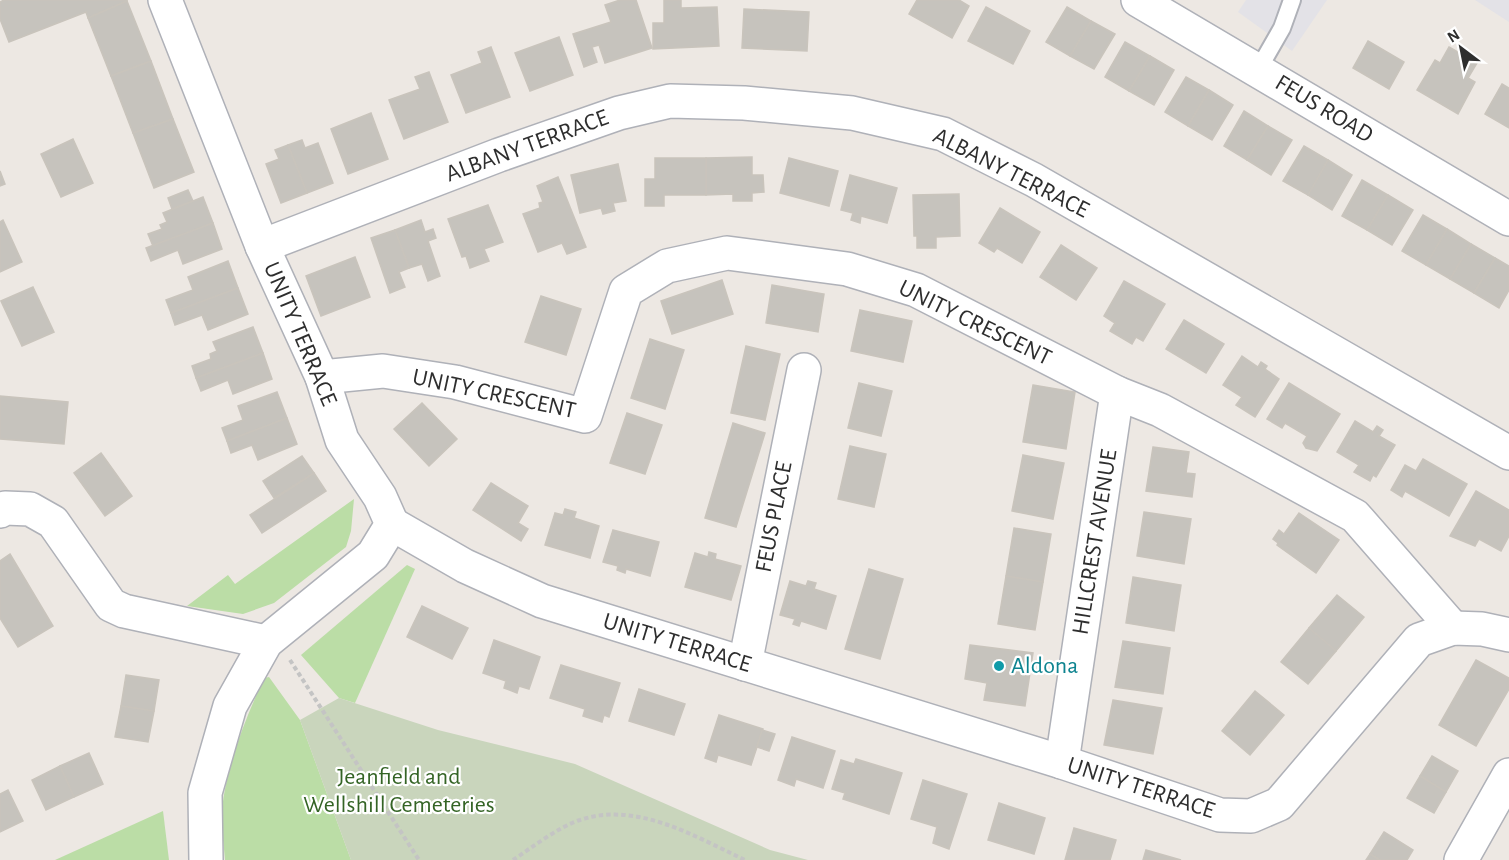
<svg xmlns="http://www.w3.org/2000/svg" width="1509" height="860" font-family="'Alegreya Sans',sans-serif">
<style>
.industrial{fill:#e3e2e7}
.green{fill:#bbdda6}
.cemetery{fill:#c9d5bc}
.building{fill:#c6c3bd;stroke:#c9c4bc;stroke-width:1.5}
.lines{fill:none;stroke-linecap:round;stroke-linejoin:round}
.lane-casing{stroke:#afb1b8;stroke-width:20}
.street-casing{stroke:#afb1b8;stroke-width:36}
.secondary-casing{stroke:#afb1b8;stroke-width:36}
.path{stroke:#c4c4c4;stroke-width:4;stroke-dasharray:4.5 3;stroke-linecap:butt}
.lane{stroke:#fff;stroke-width:16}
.street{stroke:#fff;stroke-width:33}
.secondary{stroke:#fff;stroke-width:33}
.culture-dot{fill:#0f9aa8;stroke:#fff;stroke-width:2}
.labels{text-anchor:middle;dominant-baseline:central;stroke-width:4.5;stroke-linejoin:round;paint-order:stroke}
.street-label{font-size:24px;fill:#2e2e2e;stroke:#fff}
.culture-label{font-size:24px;fill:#0d838f;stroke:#fff;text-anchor:start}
.park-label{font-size:24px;fill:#346425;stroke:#fff}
</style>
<rect width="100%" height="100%" fill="#ede8e3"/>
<g class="industrial">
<polygon points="1246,0 1327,0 1292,51 1238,12"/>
<polygon points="1475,0 1509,0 1509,22"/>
</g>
<g class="green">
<polygon points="354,499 351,531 346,547 274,603 243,614 187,606 228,575 235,584"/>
<polygon points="407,565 415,569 355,703 339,698 301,655"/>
<path d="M 269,677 L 300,720 L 351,860 L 225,860 C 224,844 220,826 222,809 C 227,763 245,720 264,678 Z"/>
<polygon points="163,811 169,860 55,860"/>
</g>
<polygon class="cemetery" points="339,698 438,730 575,764 770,850 808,860 351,860 300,720"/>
<g class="building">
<polygon points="4,0 127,0 127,1 88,18 86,12 9,42 0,19 0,2"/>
<polygon points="620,0 636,0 652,48 605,63 599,45 592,47 597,62 584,67 573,34 611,22 605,5"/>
<polygon points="664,0 681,0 681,8 717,7 719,46 653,49 653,23 664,23"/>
<polygon points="917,0 959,0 969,6 952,38 909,14"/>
<polygon points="127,1 151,61 111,76 88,18"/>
<polygon points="986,7 1030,31 1013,64 968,41"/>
<polygon points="1067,7 1091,21 1070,56 1046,42"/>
<polygon points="744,9 809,12 807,51 742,48"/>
<polygon points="1091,21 1115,34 1094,69 1070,56"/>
<polygon points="559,37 573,75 530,91 515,53"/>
<polygon points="1368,41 1404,62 1389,89 1353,68"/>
<polygon points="1125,42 1150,56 1129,91 1105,77"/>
<polygon points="491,47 510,97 466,113 451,75 482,63 478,52"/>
<polygon points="1449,47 1477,63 1468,78 1475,82 1458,114 1417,90 1435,60 1440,63"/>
<polygon points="1150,56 1174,70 1154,105 1129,91"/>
<polygon points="151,61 173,119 133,133 111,76"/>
<polygon points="429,72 448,122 404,139 389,100 420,89 415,77"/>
<polygon points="1186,77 1209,90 1188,126 1165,112"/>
<polygon points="1502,84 1509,88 1509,128 1485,114"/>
<polygon points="1209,90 1233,105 1212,140 1188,126"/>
<polygon points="1244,111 1268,126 1247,160 1224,146"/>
<polygon points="371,113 388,159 348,174 331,129"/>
<polygon points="173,119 194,172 154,188 133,133"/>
<polygon points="1268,126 1292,140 1271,175 1247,160"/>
<polygon points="73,139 93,183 61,197 41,154"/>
<polygon points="302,140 305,148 318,143 333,183 307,193 288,145"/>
<polygon points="288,145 307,193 281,203 266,164 279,159 275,150"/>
<polygon points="1304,146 1328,160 1308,195 1283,181"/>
<polygon points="752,157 752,175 763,175 764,192 752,193 752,201 733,201 733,194 706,195 706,158"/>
<polygon points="655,158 706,158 706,195 664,195 664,206 645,206 645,179 655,179"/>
<polygon points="789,158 838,171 829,206 780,193"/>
<polygon points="1328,160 1352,175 1332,210 1308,195"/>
<polygon points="618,164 626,201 613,203 615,211 603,214 601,208 580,213 571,175"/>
<polygon points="0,171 5,184 0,186"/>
<polygon points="850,175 897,188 887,223 861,216 860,223 851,220 853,213 841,210"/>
<polygon points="558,177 586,247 567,254 562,243 538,252 523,214 540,208 539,203 543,202 537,186"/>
<polygon points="1362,180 1388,195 1367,230 1342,216"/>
<polygon points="188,190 193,201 172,209 168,198"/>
<polygon points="959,194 960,236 936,237 936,248 917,248 917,236 914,236 913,195"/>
<polygon points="1388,195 1413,210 1392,245 1367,230"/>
<polygon points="203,197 213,223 153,246 148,234 162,229 160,225 167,222 163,213"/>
<polygon points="488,205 503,242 484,249 489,261 470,268 466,256 462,257 448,219"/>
<polygon points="1000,208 1040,232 1022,263 997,248 994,252 979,243"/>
<polygon points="1423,215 1447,229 1426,265 1402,251"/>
<polygon points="3,220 22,262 0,272 0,222"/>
<polygon points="421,220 425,232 433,229 436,238 428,241 440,276 428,281 422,264 409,268 395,230"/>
<polygon points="213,223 222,249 183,264 178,250 151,261 146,248"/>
<polygon points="1447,229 1471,244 1450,279 1426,265"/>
<polygon points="395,230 409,268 399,272 405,287 390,293 371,238"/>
<polygon points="1471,244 1495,258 1474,293 1450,279"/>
<polygon points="1061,245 1097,268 1076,300 1040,277"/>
<polygon points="355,257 370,297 321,316 306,276"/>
<polygon points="1495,258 1509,266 1509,290 1499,308 1474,293"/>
<polygon points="228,261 238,288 171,313 166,300 193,290 188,277"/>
<polygon points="722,280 733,314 672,334 661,301"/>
<polygon points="1124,281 1165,304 1143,341 1136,337 1132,344 1110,331 1115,323 1104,316"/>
<polygon points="772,285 824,294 818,332 766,323"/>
<polygon points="33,287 54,332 22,346 1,301"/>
<polygon points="238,288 248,314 208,330 202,315 175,325 171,313"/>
<polygon points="541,296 581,309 566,355 525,342"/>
<polygon points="860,310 912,321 903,362 851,351"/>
<polygon points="1184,320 1224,344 1206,373 1166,349"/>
<polygon points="253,327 263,353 196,378 192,366 211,359 210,354 217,351 213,342"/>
<polygon points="650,339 684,350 665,409 631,398"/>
<polygon points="746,346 780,354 765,420 731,413"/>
<polygon points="263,353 272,379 233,394 228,380 201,391 196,378"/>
<polygon points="1242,356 1258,367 1261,362 1267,366 1265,369 1279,379 1255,417 1236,405 1242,397 1223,385"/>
<polygon points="859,383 892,391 881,436 848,428"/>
<polygon points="1289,383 1340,414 1317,451 1306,448 1303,443 1307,436 1285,423 1282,428 1267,419"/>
<polygon points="1033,385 1075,392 1066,449 1023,442"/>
<polygon points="277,392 287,418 227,441 222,428 243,420 238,406"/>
<polygon points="0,396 68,402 64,444 0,439"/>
<polygon points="422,403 457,439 429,466 394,429"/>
<polygon points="627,413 662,425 645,474 610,463"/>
<polygon points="287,418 297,444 258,460 252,445 231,453 227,441"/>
<polygon points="1355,421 1373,432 1377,426 1383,430 1379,436 1395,445 1376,477 1373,475 1370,481 1354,472 1359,465 1337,452"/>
<polygon points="733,423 765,433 736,527 705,518"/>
<polygon points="850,446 886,454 874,507 838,499"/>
<polygon points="1153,447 1189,452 1186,473 1195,474 1192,497 1146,491"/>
<polygon points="101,453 132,496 105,516 74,473"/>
<polygon points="1023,455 1064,463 1053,519 1012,511"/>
<polygon points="302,456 314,473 274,498 263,481"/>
<polygon points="1423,459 1467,484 1449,516 1405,491 1402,497 1391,490 1405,465 1416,471"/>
<polygon points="314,473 326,491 262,533 250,515"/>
<polygon points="491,483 528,506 518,523 528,529 521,541 473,510"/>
<polygon points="1476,491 1509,510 1509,536 1501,551 1479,539 1475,546 1450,536"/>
<polygon points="565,509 576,512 574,518 599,526 590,558 545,545 555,513 563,515"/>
<polygon points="1144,512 1191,519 1184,564 1137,556"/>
<polygon points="1299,513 1339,540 1316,573 1277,545 1278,543 1273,539 1279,530 1284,534"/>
<polygon points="1014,528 1051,534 1043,582 1006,576"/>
<polygon points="613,530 659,542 650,576 626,569 625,573 617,570 618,566 603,562"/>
<polygon points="709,552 716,554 715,559 741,566 731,600 685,587 695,553 708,557"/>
<polygon points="10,554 53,626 18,647 0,618 0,561"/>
<polygon points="869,569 903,579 880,659 845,649"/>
<polygon points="1006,576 1043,582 1035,630 998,624"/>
<polygon points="1133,577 1181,585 1174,631 1126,623"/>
<polygon points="790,581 806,586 808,581 816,583 814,589 836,596 826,629 801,621 799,626 793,624 795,619 780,615"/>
<polygon points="1337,595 1364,617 1336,651 1309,628"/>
<polygon points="422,606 468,628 452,659 407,637"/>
<polygon points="1309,628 1336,651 1308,684 1281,662"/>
<polygon points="494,640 540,657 529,689 519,686 517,693 504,688 506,681 483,673"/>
<polygon points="1123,641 1170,648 1163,694 1115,687"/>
<polygon points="970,645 1033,653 1025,706 984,700 987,683 965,679"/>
<polygon points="1476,660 1509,678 1509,689 1476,746 1439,725"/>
<polygon points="561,665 620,683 609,717 604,715 602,722 583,716 585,709 550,698"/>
<polygon points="126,675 159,680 154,711 121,706"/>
<polygon points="639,689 685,704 674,735 629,721"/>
<polygon points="1255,691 1284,715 1250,755 1222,731"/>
<polygon points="1113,700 1162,708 1153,754 1104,745"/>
<polygon points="121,706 154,711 148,742 115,737"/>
<polygon points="719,715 763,729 751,765 718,755 716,762 705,758"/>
<polygon points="762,730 775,734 769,751 757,747"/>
<polygon points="792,737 835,751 823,788 796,779 794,786 778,780"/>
<polygon points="89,753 103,784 74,797 60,766"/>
<polygon points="1432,756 1458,771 1446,792 1420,776"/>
<polygon points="856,759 902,773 889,814 843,799 845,793 832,789 841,760 854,764"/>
<polygon points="60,766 74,797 46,810 32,780"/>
<polygon points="1420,776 1446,792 1434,813 1407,798"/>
<polygon points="923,780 967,794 949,849 933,843 937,827 911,819"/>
<polygon points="8,790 23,821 0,832 0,794"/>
<polygon points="999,803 1045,818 1034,854 988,840"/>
<polygon points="1074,828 1116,840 1110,860 1065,860"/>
<polygon points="1384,832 1413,850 1407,860 1380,860 1370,854"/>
<polygon points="1146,850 1181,860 1143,860"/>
<polygon points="1370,854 1380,860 1366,860"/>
</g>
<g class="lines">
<g class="lane-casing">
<polyline id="lane" points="1258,70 1282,28 1292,0"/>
</g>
<g class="street-casing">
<g id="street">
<polyline points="262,246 499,155 619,113 670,101 744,103 852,113 943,134 1034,180 1509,453"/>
<polyline points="322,377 383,371 455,382 585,416 626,291 667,266 727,253 847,269 916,290 1117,393 1160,410 1355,516 1453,628"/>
<polyline points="0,511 5,508 30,509 53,522 111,605 124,611 266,642"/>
<polyline points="392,524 465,566 542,601 1062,762 1220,815 1251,816 1279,804 1419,640 1453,628 1482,629 1509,635"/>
<polyline points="745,664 804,370"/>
<polyline points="1062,762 1117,393"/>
<polyline points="1461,860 1509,775"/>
</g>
</g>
<g class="secondary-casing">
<g id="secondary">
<polyline points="165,0 262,246 322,377 342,440 380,497 392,524 373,555 266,642 230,706 205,793 206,860"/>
<polyline points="1138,0 1509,219"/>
</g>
</g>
<g class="path">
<polyline points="290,660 419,860"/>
<path d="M 513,860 C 531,848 560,826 580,820 C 637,801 694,836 745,860"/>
</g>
<use href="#lane" class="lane"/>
<use href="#street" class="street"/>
<use href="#secondary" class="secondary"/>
</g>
<circle class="culture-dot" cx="999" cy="666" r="6"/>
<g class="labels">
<g class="street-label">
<text transform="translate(1324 109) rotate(31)">FEUS ROAD</text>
<text transform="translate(527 146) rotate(-20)">ALBANY TERRACE</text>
<text transform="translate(1011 173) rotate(27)">ALBANY TERRACE</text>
<text transform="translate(975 323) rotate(26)">UNITY CRESCENT</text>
<text transform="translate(300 334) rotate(67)">UNITY TERRACE</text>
<text transform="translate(494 394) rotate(12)">UNITY CRESCENT</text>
<text transform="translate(774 517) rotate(-79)">FEUS PLACE</text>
<text transform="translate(1095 542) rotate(-81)">HILLCREST AVENUE</text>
<text transform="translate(677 643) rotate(17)">UNITY TERRACE</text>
<text transform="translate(1141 788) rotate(18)">UNITY TERRACE</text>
</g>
<g class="culture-label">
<text x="1011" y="666">Aldona</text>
</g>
<g class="park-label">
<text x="399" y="777">Jeanfield and<tspan x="399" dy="28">Wellshill Cemeteries</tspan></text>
</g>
</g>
<g transform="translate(1461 48) rotate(328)" stroke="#ffffff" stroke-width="4.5" paint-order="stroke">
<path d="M0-4.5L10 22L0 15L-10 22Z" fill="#2e2e2e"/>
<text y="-9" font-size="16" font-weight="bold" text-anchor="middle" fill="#2e2e2e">N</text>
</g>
</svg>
